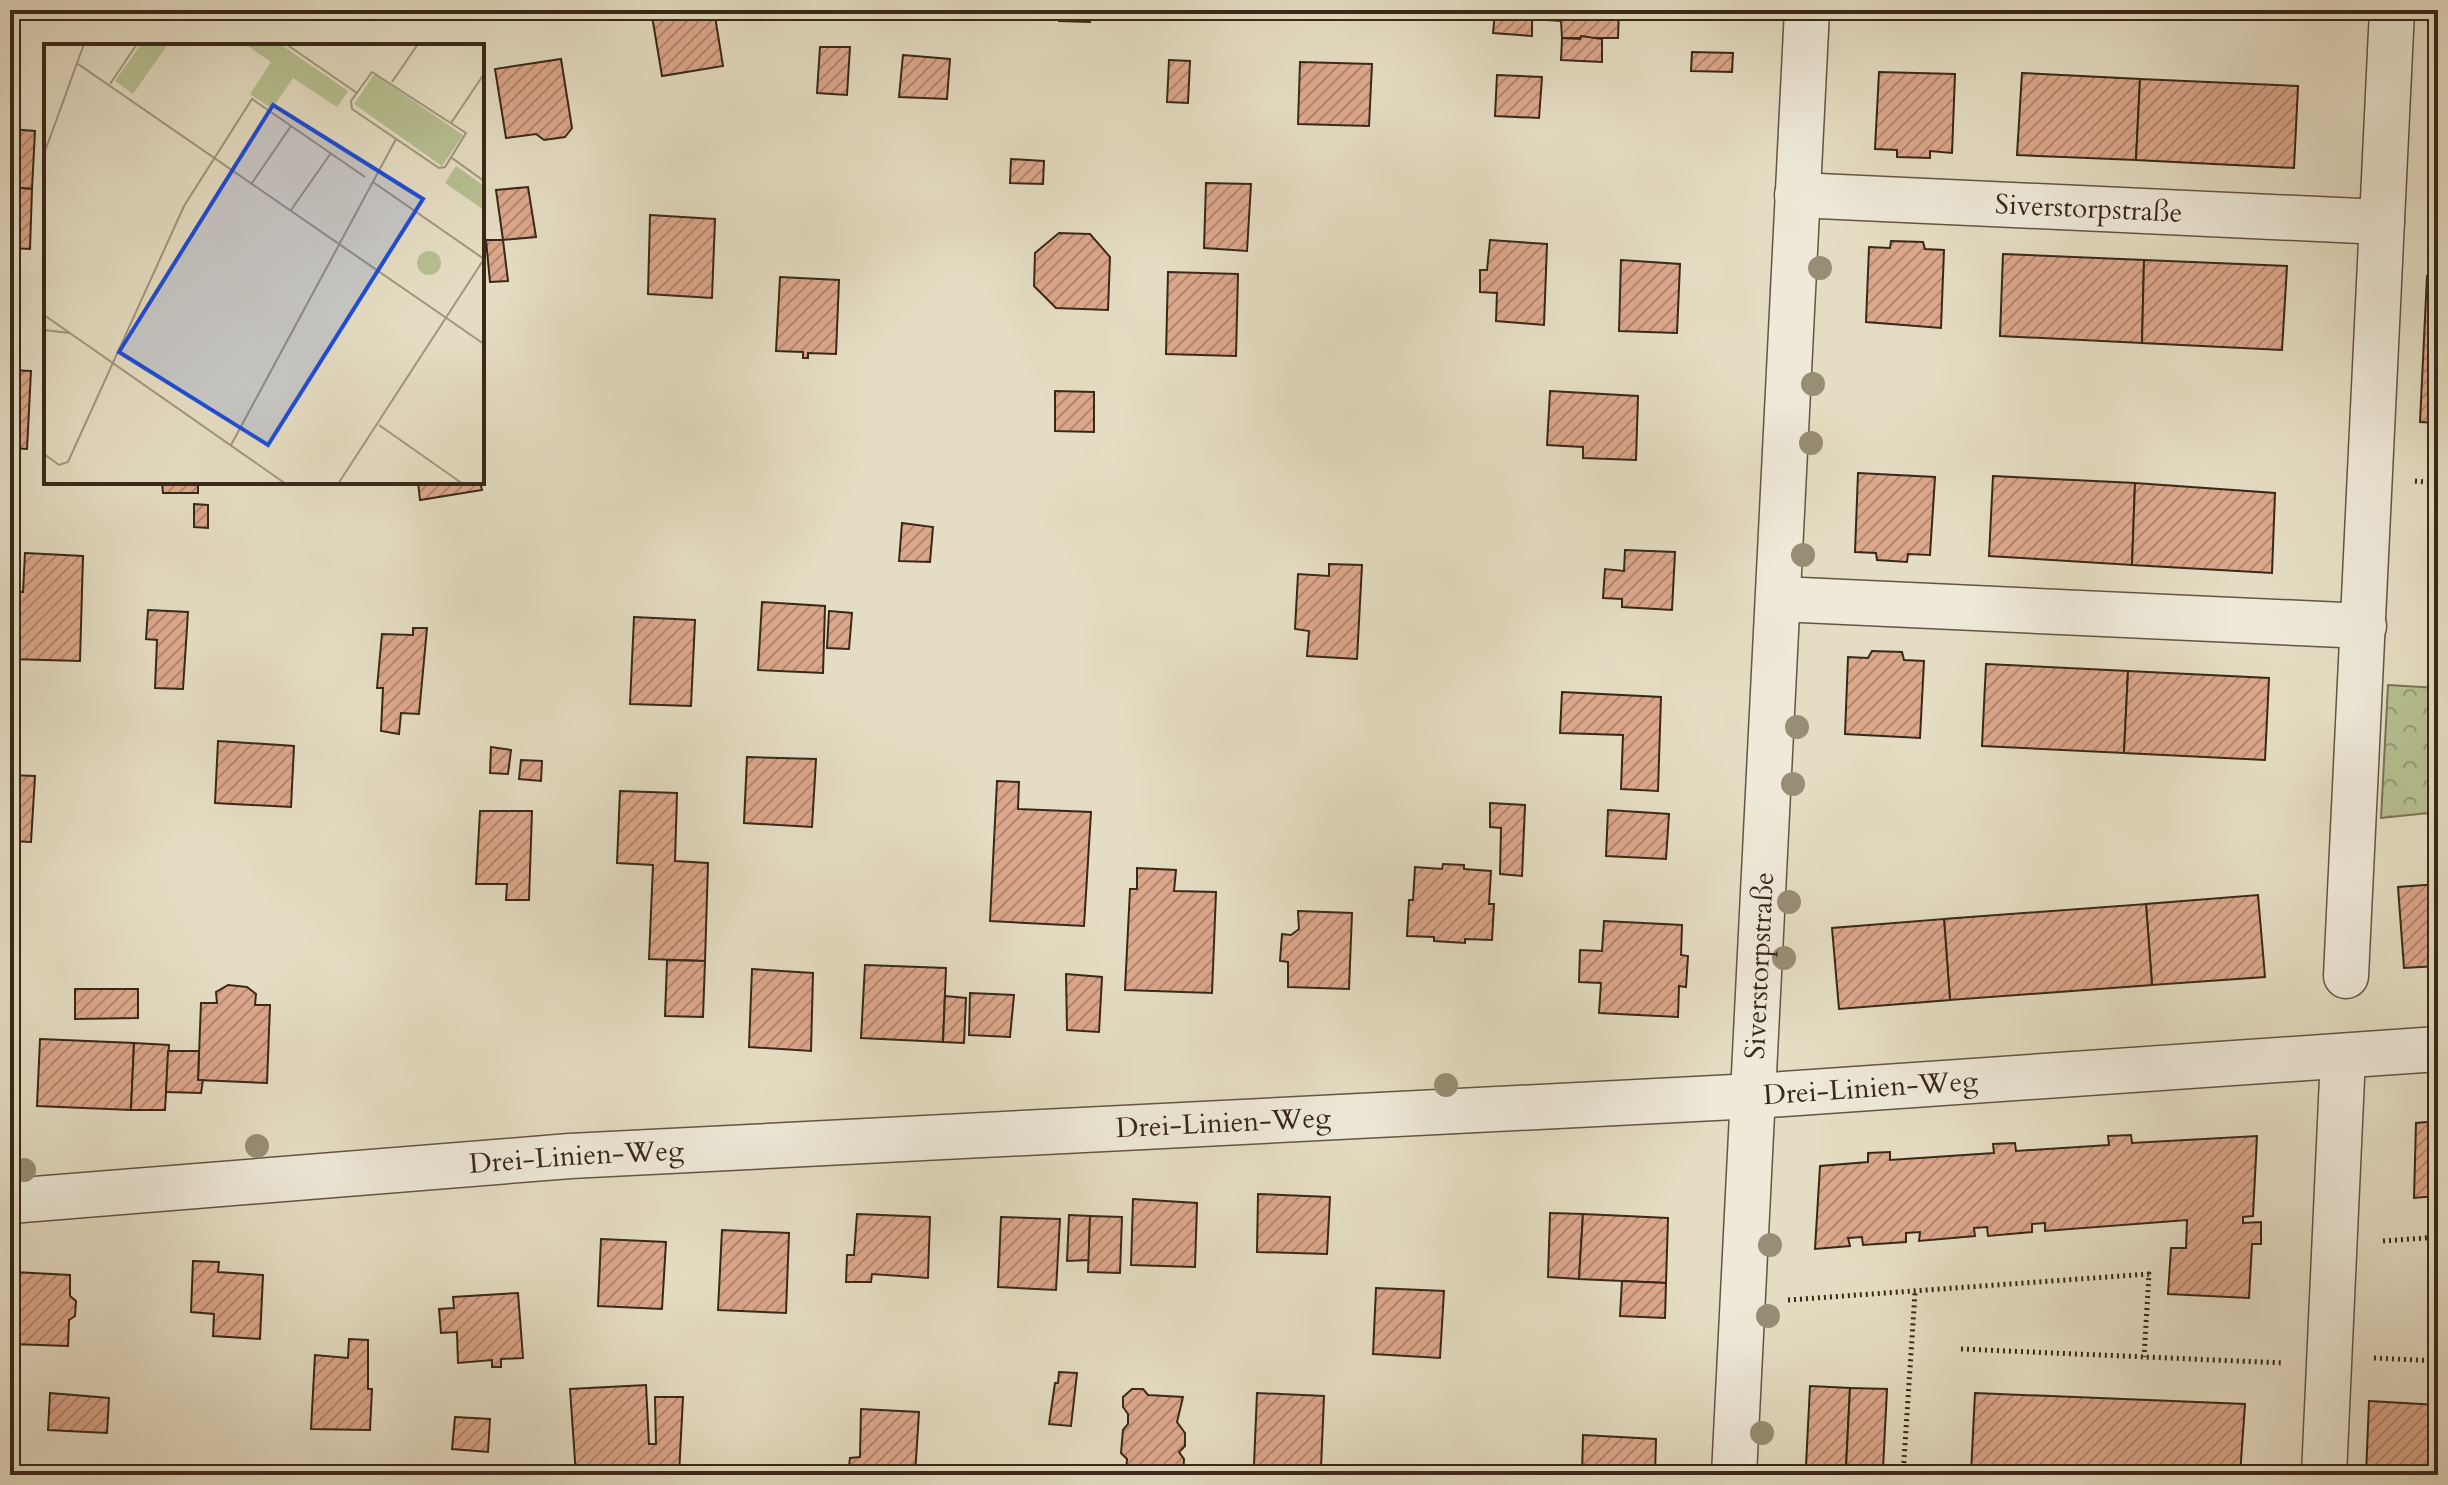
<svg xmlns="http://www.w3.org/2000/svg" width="2448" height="1485" font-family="Cardo,serif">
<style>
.forest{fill:url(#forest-crowns);stroke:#787455;stroke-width:2}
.building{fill:url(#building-hatch);stroke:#392818;stroke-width:2}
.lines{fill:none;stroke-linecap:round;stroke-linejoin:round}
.minor-casing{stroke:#645543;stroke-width:47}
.path{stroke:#392818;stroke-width:5;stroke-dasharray:2 4;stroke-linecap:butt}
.minor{stroke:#eee9d8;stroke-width:44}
.tree{fill:#978e75}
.labels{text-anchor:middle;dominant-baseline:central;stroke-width:8;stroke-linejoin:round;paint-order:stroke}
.street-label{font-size:28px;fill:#392818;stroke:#eee9d8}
.inset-road{fill:none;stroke:#a0957f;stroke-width:2}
.view{fill:#1d4ed8;fill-opacity:0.15;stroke:#1d4ed8;stroke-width:4}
.inset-edge{fill:none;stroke:#392818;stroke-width:4}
</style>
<defs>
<pattern id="forest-crowns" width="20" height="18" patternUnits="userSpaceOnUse" patternTransform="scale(2)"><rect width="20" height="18" fill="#b7c092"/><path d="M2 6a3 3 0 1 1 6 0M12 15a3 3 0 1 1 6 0" fill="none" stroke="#969c76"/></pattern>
<pattern id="building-hatch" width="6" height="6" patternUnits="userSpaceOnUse" patternTransform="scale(2)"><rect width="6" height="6" fill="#dda78b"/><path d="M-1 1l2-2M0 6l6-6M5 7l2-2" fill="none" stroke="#b48871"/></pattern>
</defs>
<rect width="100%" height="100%" fill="#e5ddc3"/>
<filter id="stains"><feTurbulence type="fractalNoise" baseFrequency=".0025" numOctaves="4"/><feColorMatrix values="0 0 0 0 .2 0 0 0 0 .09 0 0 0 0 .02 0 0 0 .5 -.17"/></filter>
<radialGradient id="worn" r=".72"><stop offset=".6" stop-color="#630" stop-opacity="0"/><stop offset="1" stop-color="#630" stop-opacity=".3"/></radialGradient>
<polygon class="forest" points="2388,685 2438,688 2438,812 2381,818"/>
<g class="building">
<polygon points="651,10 714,10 723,66 662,76"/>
<polygon points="1038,10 1111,10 1110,19 1090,18 1090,22 1059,21 1059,16 1038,16"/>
<polygon points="1549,10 1619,10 1618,38 1562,38 1561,21 1548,20"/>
<polygon points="1495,12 1532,15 1532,36 1493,33"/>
<polygon points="1581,36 1602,39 1602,62 1561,60 1562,38 1580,39"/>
<polygon points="820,47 850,47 847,95 817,93"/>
<polygon points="1692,52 1733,53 1732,72 1691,71"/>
<polygon points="903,55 950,59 947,99 899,97"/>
<polygon points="561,59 572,128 565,137 544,140 536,134 506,138 495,69"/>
<polygon points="1169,60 1190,61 1188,103 1167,102"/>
<polygon points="1300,62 1372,64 1369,126 1298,124"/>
<polygon points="1879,72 1955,74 1952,153 1930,151 1930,158 1897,157 1897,150 1875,149"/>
<polygon points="2022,73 2140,79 2136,160 2017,155"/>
<polygon points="1497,75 1542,77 1539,118 1495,116"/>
<polygon points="2140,79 2298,86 2294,168 2136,160"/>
<polygon points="2435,119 2438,119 2438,193 2431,192"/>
<polygon points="10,129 35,131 32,189 10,187"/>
<polygon points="1011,159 1044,161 1043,184 1010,183"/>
<polygon points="1206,183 1251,184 1247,251 1204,248"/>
<polygon points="10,187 32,189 30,249 10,248"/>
<polygon points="528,187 536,237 503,240 496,190"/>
<polygon points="650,215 715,219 712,298 648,294"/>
<polygon points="1059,233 1090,234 1110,257 1108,310 1056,308 1034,286 1035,253"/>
<polygon points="486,240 503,240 508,281 490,282"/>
<polygon points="1490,240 1547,244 1544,325 1496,321 1497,293 1480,292 1480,270 1487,270"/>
<polygon points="1891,241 1923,242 1925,249 1944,250 1941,328 1866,322 1869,247 1890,248"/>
<polygon points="2003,254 2144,260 2142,343 2000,336"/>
<polygon points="1621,260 1680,264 1677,333 1619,331"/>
<polygon points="2144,260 2287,266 2282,350 2142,343"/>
<polygon points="1168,272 1238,274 1236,356 1166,354"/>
<polygon points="2427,276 2438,276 2438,423 2420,422"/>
<polygon points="780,277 839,280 836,354 808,353 808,358 803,358 803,352 776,351"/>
<polygon points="10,370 31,371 27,449 10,448"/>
<polygon points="1055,391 1094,392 1094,432 1055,431"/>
<polygon points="1550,391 1638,396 1636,460 1583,458 1583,447 1547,445"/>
<polygon points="1858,473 1935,477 1930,555 1908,554 1907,562 1877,560 1876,553 1855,552"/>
<polygon points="1993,476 2135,483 2132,565 1989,556"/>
<polygon points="162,482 198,482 198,493 163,493"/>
<polygon points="418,482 480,482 482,490 420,500"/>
<polygon points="2135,483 2275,493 2272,573 2132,565"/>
<polygon points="194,504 208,505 208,528 194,527"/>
<polygon points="902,523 933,527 930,562 899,561"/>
<polygon points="2436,542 2438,542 2438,583 2434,583"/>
<polygon points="1625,550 1675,552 1672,610 1622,607 1622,599 1603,598 1605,569 1624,571"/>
<polygon points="25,553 83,556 80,661 10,659 10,592 23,592"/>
<polygon points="1329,564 1362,565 1357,659 1307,656 1309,631 1295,629 1298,574 1329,576"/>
<polygon points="2434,583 2438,583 2438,623 2433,623"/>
<polygon points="762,602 825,606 823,673 758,670"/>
<polygon points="148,610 188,612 183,689 155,688 157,640 146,639"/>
<polygon points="829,611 852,613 849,649 827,648"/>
<polygon points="634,617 695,620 691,706 630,704"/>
<polygon points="413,628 427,628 419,714 401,713 399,734 381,731 383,688 377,688 382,634 413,635"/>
<polygon points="1872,651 1902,652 1904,660 1924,661 1920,738 1845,734 1848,657 1868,658"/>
<polygon points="1986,664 2128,671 2124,753 1982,746"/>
<polygon points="2128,671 2269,678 2265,760 2124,753"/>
<polygon points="1562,692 1661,697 1658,791 1621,789 1623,735 1560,733"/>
<polygon points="218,741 294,746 291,807 215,803"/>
<polygon points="491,747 511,750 508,774 490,773"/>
<polygon points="747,757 816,759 812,827 744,823"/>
<polygon points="521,760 542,761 541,781 519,779"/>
<polygon points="10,775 35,776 31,842 10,841"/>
<polygon points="997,781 1019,782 1018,809 1091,812 1084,926 990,921"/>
<polygon points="620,791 677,793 675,861 708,863 705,961 649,959 653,865 617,863"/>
<polygon points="1490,803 1525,805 1522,876 1500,874 1501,828 1490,827"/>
<polygon points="1608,810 1669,814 1666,859 1606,856"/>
<polygon points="480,811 532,811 529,900 506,900 507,884 476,884"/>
<polygon points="1443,864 1464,865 1464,869 1491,871 1489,904 1494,904 1492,940 1465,939 1465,943 1434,941 1434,937 1407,936 1409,900 1413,900 1415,867 1442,869"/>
<polygon points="1137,868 1176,870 1174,891 1216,892 1212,993 1125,990 1130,889 1137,889"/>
<polygon points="2438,884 2438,966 2404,968 2398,887"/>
<polygon points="2258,895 2265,977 2152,985 2146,904"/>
<polygon points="2146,904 2152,985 1950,1000 1944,919"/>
<polygon points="1298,911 1352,913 1349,989 1288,987 1288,962 1280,961 1282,934 1291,935 1299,929"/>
<polygon points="1944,919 1950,1000 1839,1009 1832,928"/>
<polygon points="1604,921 1682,925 1681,955 1688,956 1686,987 1679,986 1678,1017 1599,1013 1601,983 1579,982 1580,950 1602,951"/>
<polygon points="10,928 14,928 10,984"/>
<polygon points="667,960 705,961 703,1017 665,1016"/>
<polygon points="865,965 946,968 943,1042 861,1038"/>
<polygon points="752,969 813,973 811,1051 749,1047"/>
<polygon points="1066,974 1102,977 1099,1032 1067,1030"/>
<polygon points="228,985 247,987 256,994 255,1005 270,1005 267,1083 198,1080 201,1003 217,1003 216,992"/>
<polygon points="75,989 138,989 138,1018 75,1019"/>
<polygon points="970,993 1014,995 1010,1037 969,1035"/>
<polygon points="945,996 966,998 964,1043 943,1042"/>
<polygon points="40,1039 134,1043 131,1110 37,1106"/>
<polygon points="134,1043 169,1045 165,1110 131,1110"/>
<polygon points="168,1051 199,1051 198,1080 203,1080 201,1093 166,1092"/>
<polygon points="2438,1121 2438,1211 2437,1211 2436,1196 2414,1198 2416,1123"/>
<polygon points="2131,1135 2132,1143 2257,1136 2253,1216 2243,1217 2243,1223 2261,1222 2261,1244 2252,1244 2249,1298 2168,1294 2171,1248 2186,1248 2187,1220 2045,1231 2045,1223 2032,1224 2032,1232 1988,1236 1987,1227 1974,1228 1975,1236 1919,1241 1920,1232 1906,1233 1906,1242 1863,1245 1862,1237 1848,1238 1850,1246 1815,1249 1820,1166 1868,1162 1868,1153 1890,1152 1890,1160 1994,1153 1993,1144 2015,1143 2016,1151 2109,1145 2108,1136"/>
<polygon points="1258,1194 1330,1197 1327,1254 1257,1252"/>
<polygon points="1133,1199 1197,1203 1195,1267 1131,1265"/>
<polygon points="1550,1213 1583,1214 1579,1279 1548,1277"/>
<polygon points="857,1214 930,1217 928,1278 872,1274 871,1282 846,1282 847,1255 854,1255"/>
<polygon points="1583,1214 1668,1218 1666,1283 1579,1279"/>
<polygon points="1069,1215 1090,1216 1089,1260 1067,1261"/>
<polygon points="1090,1216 1122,1217 1120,1273 1088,1272"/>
<polygon points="1001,1217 1060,1219 1056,1290 998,1287"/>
<polygon points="722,1230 789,1233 786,1313 718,1310"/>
<polygon points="601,1239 666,1242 662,1309 598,1306"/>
<polygon points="193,1261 219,1262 218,1272 263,1275 260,1339 213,1336 214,1314 191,1312"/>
<polygon points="10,1271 14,1272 11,1344 10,1344"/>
<polygon points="14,1272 70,1275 70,1296 76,1301 75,1316 69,1320 68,1346 11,1344"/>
<polygon points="1622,1281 1666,1283 1665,1318 1620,1316"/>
<polygon points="1376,1288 1444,1291 1440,1358 1373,1354"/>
<polygon points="518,1293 523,1358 501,1359 501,1367 492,1367 492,1360 458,1363 457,1332 441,1333 439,1309 454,1308 453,1297"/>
<polygon points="349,1339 368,1340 368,1389 372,1389 370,1430 311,1429 315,1355 348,1358"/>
<polygon points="1059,1372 1077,1373 1071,1426 1049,1424 1055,1383 1058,1383"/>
<polygon points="646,1385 649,1444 656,1444 655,1397 683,1397 679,1475 576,1475 570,1389"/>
<polygon points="1810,1386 1850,1388 1846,1468 1806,1466"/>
<polygon points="1850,1388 1887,1389 1883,1469 1846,1468"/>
<polygon points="1132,1389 1143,1389 1148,1395 1183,1397 1177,1422 1185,1433 1185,1446 1179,1452 1184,1459 1183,1475 1126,1475 1127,1459 1121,1453 1123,1430 1128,1424 1128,1414 1123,1407 1123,1397"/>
<polygon points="50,1393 109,1398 107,1433 48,1430"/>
<polygon points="1257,1393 1324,1396 1321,1468 1254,1465"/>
<polygon points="1975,1393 2245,1404 2240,1475 1971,1473"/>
<polygon points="2369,1401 2438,1405 2438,1475 2366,1475"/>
<polygon points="861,1409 919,1412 915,1475 848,1475 850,1458 860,1457"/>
<polygon points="455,1417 490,1419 488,1452 452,1449"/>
<polygon points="1583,1435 1656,1439 1655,1475 1582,1475"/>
</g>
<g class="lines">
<g class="minor-casing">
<g id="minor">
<path id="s1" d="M 1797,195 L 2382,222"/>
<polyline points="1780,599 2364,626"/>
<polyline points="2346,976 2392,10"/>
<path id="s2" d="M 10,1201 L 570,1156 L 1754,1096 L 2438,1049"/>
<path id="s3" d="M 1734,1475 L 1807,10"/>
<polyline points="2324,1475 2343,1056"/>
</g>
</g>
<g class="path">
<polyline points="2415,481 2438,483"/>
<polyline points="2383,1241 2438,1237"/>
<polyline points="1788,1300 2149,1274 2144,1357"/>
<polyline points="1961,1349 2284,1363"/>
<polyline points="2374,1358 2438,1361"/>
<polyline points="1903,1475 1915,1293"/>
</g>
<use href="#minor" class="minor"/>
</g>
<g class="tree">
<circle cx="1820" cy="268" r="12"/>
<circle cx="1813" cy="384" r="12"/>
<circle cx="1811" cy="443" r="12"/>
<circle cx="1803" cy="555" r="12"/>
<circle cx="1797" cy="727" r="12"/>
<circle cx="1793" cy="784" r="12"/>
<circle cx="1789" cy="902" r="12"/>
<circle cx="1784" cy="958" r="12"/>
<circle cx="1446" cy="1085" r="12"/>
<circle cx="257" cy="1146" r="12"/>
<circle cx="24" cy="1170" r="12"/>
<circle cx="1770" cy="1245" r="12"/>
<circle cx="1768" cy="1316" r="12"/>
<circle cx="1762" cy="1433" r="12"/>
</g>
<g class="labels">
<g class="street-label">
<text stroke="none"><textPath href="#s1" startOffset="292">Siverstorpstraße</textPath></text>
<text stroke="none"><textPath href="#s3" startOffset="510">Siverstorpstraße</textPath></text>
<text stroke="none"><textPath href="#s2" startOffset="1864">Drei-Linien-Weg</textPath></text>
<text stroke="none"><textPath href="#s2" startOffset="1216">Drei-Linien-Weg</textPath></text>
<text stroke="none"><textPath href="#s2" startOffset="568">Drei-Linien-Weg</textPath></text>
</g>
</g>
<g transform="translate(44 44)">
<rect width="440" height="440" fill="#e5ddc3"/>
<path d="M 97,0 L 124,0 L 89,50 L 71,37 ZM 201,0 L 236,0 L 304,47 L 293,63 L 249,34 L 228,65 L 206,50 L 227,18 ZM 330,30 L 419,91 L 398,122 L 310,60 ZM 412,122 L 440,142 L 440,166 L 401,139 ZM373 219a12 12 0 1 1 24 0a12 12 0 1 1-24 0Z" fill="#b7c092"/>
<path class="inset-road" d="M 242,0 L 313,49M 34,20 L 440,300M 328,28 L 422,89 L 401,123 L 395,124 L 308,65 L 307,57 ZM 348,38 L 374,0M 66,40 L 93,0M 407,79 L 440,30M 0,110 L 40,0M 408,114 L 440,137M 329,138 L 440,215M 208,139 L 247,82M 247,166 L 287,109M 0,271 L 242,440M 0,286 L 25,289M 335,381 L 419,440M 187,401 L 352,95M 0,410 L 15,421 L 24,418 L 140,162 L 208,55 L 321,133M 294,440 L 440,215"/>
<path class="view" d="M 229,61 L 379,155 L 224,401 L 75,308 Z"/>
<rect width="440" height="440" class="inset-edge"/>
</g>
<rect width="2448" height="1485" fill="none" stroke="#e5ddc3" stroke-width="40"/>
<rect x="12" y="12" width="2424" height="1461" fill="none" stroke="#392818" stroke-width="4"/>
<rect x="20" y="20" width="2408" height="1445" fill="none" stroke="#392818" stroke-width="2"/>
<rect width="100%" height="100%" filter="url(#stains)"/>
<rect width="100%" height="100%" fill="url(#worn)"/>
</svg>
